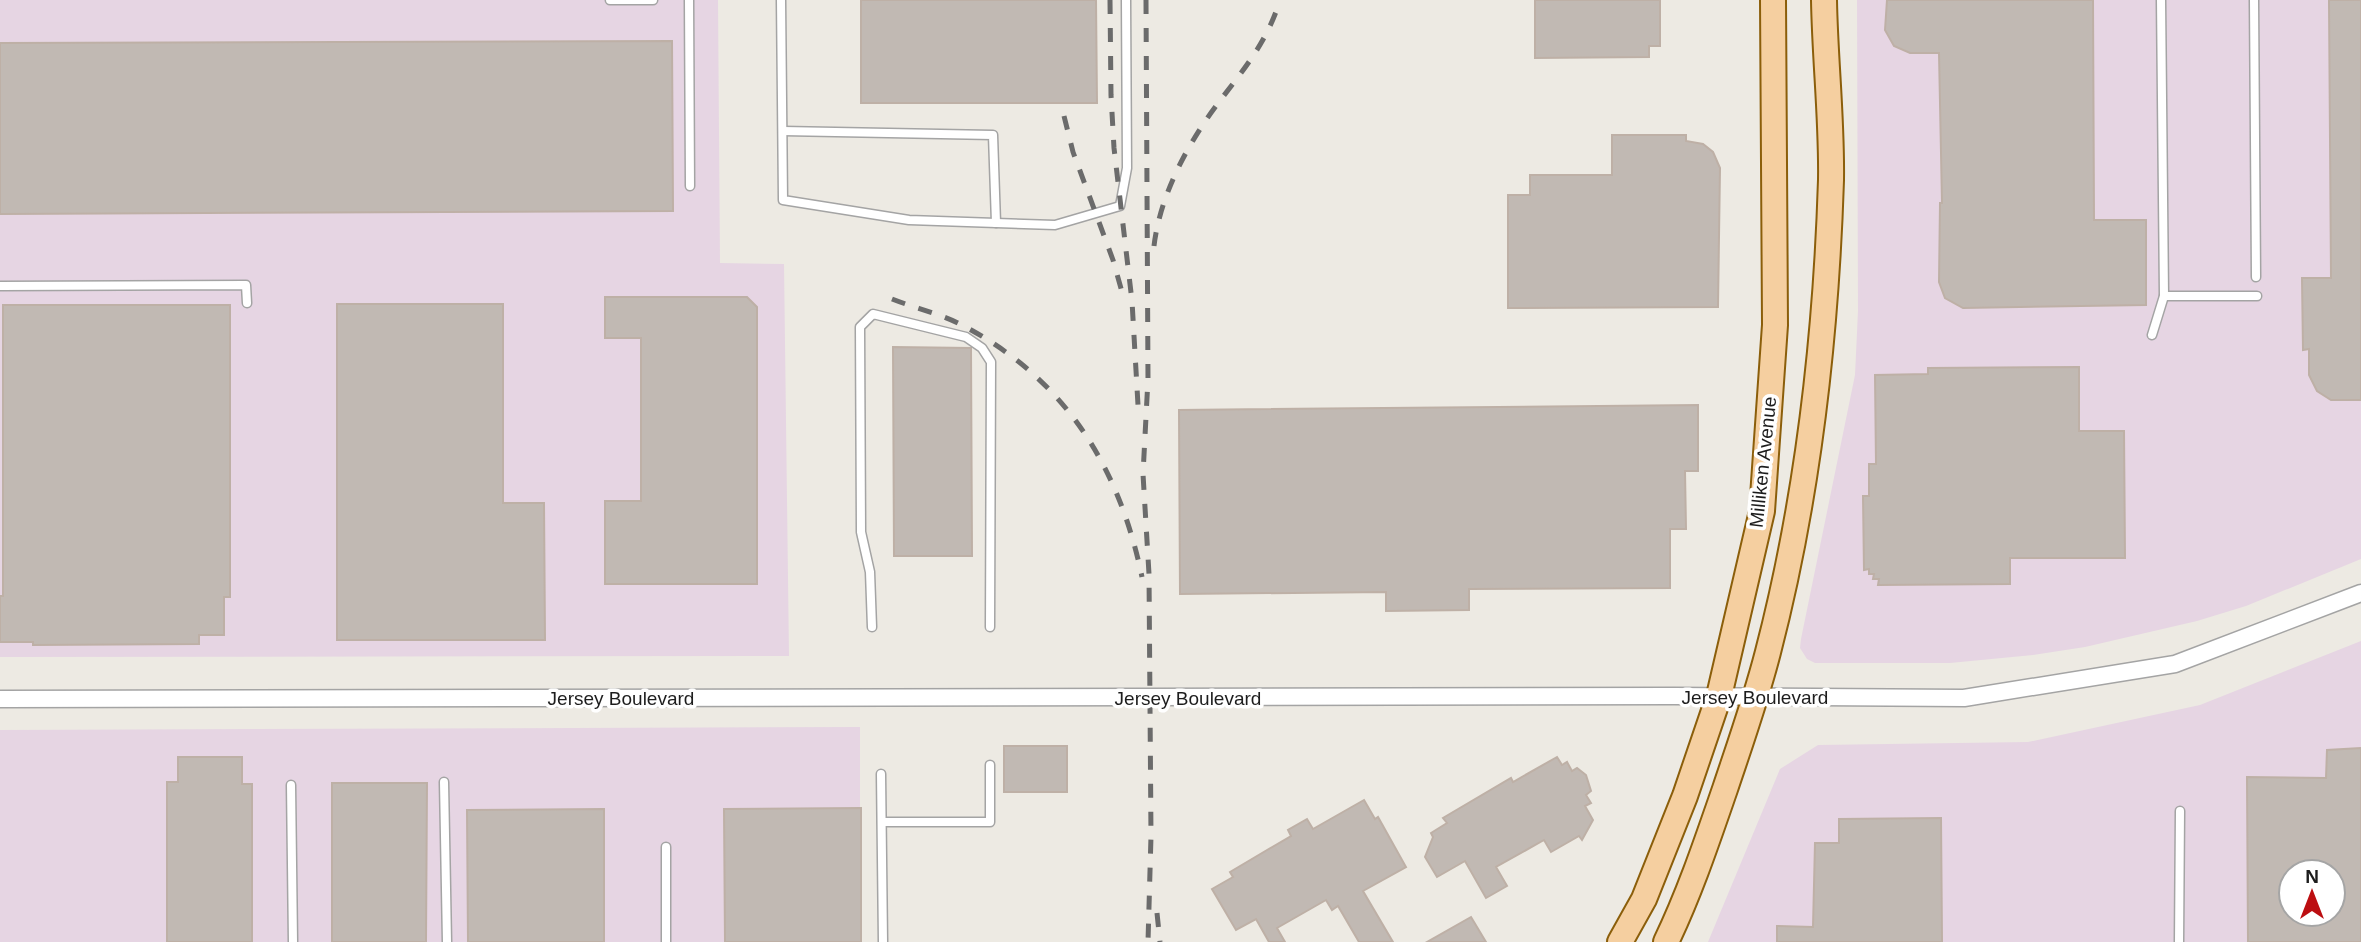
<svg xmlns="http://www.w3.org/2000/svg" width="2361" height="942" font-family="Helvetica,sans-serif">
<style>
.industrial{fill:#e6d5e3;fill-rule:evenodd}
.building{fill:#c1b9b3;stroke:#beb0a6;stroke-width:2;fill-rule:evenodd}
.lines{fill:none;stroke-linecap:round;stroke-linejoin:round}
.lane-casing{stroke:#a4a4a4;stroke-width:11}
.street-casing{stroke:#a4a4a4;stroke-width:19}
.primary-casing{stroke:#8b5e0a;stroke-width:28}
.lane{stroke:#fff;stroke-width:8}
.street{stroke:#fff;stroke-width:16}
.primary{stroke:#f5cfa0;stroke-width:24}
.rail{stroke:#6b6b6b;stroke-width:5;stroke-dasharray:14 14;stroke-linecap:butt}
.labels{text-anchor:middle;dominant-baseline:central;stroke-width:7;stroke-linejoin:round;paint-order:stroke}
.street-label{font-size:19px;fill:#1d1d1d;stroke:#fff}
</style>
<rect width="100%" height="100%" fill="#edeae3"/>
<g class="industrial">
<polygon points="0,0 718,0 720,263 784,264 789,656 0,657"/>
<polygon points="1857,0 2361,0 2361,559 2246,606 2197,621 2085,647 2033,655 1950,663 1815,663 1807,659 1800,648 1801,639 1855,375 1858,311"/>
<path d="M 2361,641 L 2361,942 L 1708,942 L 1780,769 L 1818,745 L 2028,742 L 2200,705 ZM 2291,872 L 2333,872 L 2333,914 L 2291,914 Z"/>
<polygon points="860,727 860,942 0,942 0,730"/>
</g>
<g class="building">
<polygon points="861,0 1096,0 1097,103 861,103"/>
<polygon points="1535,0 1660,0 1660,46 1649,46 1649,57 1535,58"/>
<polygon points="1887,0 2093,0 2094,220 2146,220 2146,305 1963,308 1945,298 1939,282 1940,203 1942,203 1939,53 1910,53 1894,46 1885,30"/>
<polygon points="2329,0 2361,0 2361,400 2331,400 2317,391 2309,375 2309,349 2303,350 2302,278 2331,278"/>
<polygon points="672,41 673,211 0,214 0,43"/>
<polygon points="1612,135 1686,135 1686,141 1703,144 1713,152 1720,168 1718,307 1508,308 1508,195 1530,195 1530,175 1612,175"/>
<polygon points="605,297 747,297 757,307 757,584 605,584 605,501 641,501 641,338 605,338"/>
<polygon points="337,304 503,304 503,503 544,503 545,640 337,640"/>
<polygon points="3,305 230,305 230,597 224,597 224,635 199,635 199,644 33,645 33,642 0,642 0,596 3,596"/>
<polygon points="893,347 971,348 972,556 894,556"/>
<polygon points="2079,367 2079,431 2124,431 2125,558 2010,558 2010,584 1878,585 1879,579 1873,579 1874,574 1869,574 1869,569 1864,570 1863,496 1869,496 1869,464 1876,464 1875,375 1928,374 1928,368"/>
<polygon points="1698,405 1698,471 1685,471 1686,529 1670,529 1670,588 1469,589 1469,610 1386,611 1386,592 1180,594 1179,410"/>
<rect x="1004" y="746" width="63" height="46"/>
<path d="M 2361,748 L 2361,942 L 2248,942 L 2247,777 L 2326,778 L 2327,750 ZM 2291,872 L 2333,872 L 2333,914 L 2291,914 Z"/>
<polygon points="178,757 242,757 242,784 252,784 252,942 167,942 167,782 178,782"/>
<polygon points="1557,757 1562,765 1567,762 1572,771 1577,768 1586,775 1591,791 1586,795 1591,803 1585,806 1593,820 1582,840 1579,836 1551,852 1544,840 1496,867 1507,886 1486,898 1465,861 1437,877 1425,857 1433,837 1431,833 1447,823 1443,818 1511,778 1513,782"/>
<polygon points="332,783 427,783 426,942 332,942"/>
<polygon points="1364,800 1375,819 1378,817 1406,867 1363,891 1393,942 1359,942 1338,906 1332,910 1326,900 1277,928 1285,942 1269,942 1256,919 1236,930 1212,889 1233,877 1230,872 1291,836 1288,830 1307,819 1313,829"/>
<polygon points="861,808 861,942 725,942 724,809"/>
<polygon points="604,809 604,942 468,942 467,810"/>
<polygon points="1941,818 1942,942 1777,942 1777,926 1813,927 1815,843 1839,843 1839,819"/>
<polygon points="1471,917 1486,942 1427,942"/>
</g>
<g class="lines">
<g class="lane-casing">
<g id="lane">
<polyline points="610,0 653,0"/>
<polyline points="689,0 690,186"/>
<polyline points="781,0 783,200 909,220 1055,225 1120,206 1127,168 1126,0"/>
<polyline points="2254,0 2256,277"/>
<polyline points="783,131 993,135 996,223"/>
<polyline points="0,286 246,285 247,303"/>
<polyline points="2164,296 2257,296"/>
<polyline points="2152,335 2164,296 2161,0"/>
<polyline points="872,627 870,572 861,532 860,327 873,314 966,337 982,348 991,362 990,627"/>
<polyline points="881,774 883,942"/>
<polyline points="444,782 447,942"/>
<polyline points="291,785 293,942"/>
<polyline points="882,822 990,822 990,765"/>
<polyline points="666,942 666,847"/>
<polyline points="2179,942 2180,811"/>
</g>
</g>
<g class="street-casing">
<polyline id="street" points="0,699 1674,696 1964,698 2175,664 2361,593"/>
</g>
<g class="primary-casing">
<g id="primary">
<polyline points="1620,942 1644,899 1685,796 1719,696 1762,511 1775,325 1773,0"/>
<path d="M 1666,942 C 1690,892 1707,841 1725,789 C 1740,744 1756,699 1768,652 C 1808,498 1826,339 1831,180 C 1832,120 1825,60 1824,0"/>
</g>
</g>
<use href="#lane" class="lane"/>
<use href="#street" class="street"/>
<use href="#primary" class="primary"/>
<g class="rail">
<polyline points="1110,0 1111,95 1114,148 1132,301 1138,405"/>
<polyline points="1146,0 1148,379 1143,474 1149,574 1151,836 1148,942"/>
<polyline points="1064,116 1073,152 1113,260 1124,299"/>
<path d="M 1154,246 C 1159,203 1180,159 1204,123 C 1233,80 1264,52 1280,0"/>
<path d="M 892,299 C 915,308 941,314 962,325 C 1065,379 1119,466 1142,577"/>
<polyline points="1157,913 1160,942"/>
</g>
</g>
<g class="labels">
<g class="street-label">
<text transform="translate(1763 462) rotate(-84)">Milliken Avenue</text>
<text x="1755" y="697">Jersey Boulevard</text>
<text x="621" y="698">Jersey Boulevard</text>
<text x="1188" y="698">Jersey Boulevard</text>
</g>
</g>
<g transform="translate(2312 893)"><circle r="33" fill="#ffffff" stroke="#a5a5a5" stroke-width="2"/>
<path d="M0-5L12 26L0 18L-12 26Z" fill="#bc0e11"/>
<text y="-10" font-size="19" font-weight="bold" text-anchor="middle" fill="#1d1d1d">N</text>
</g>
</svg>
